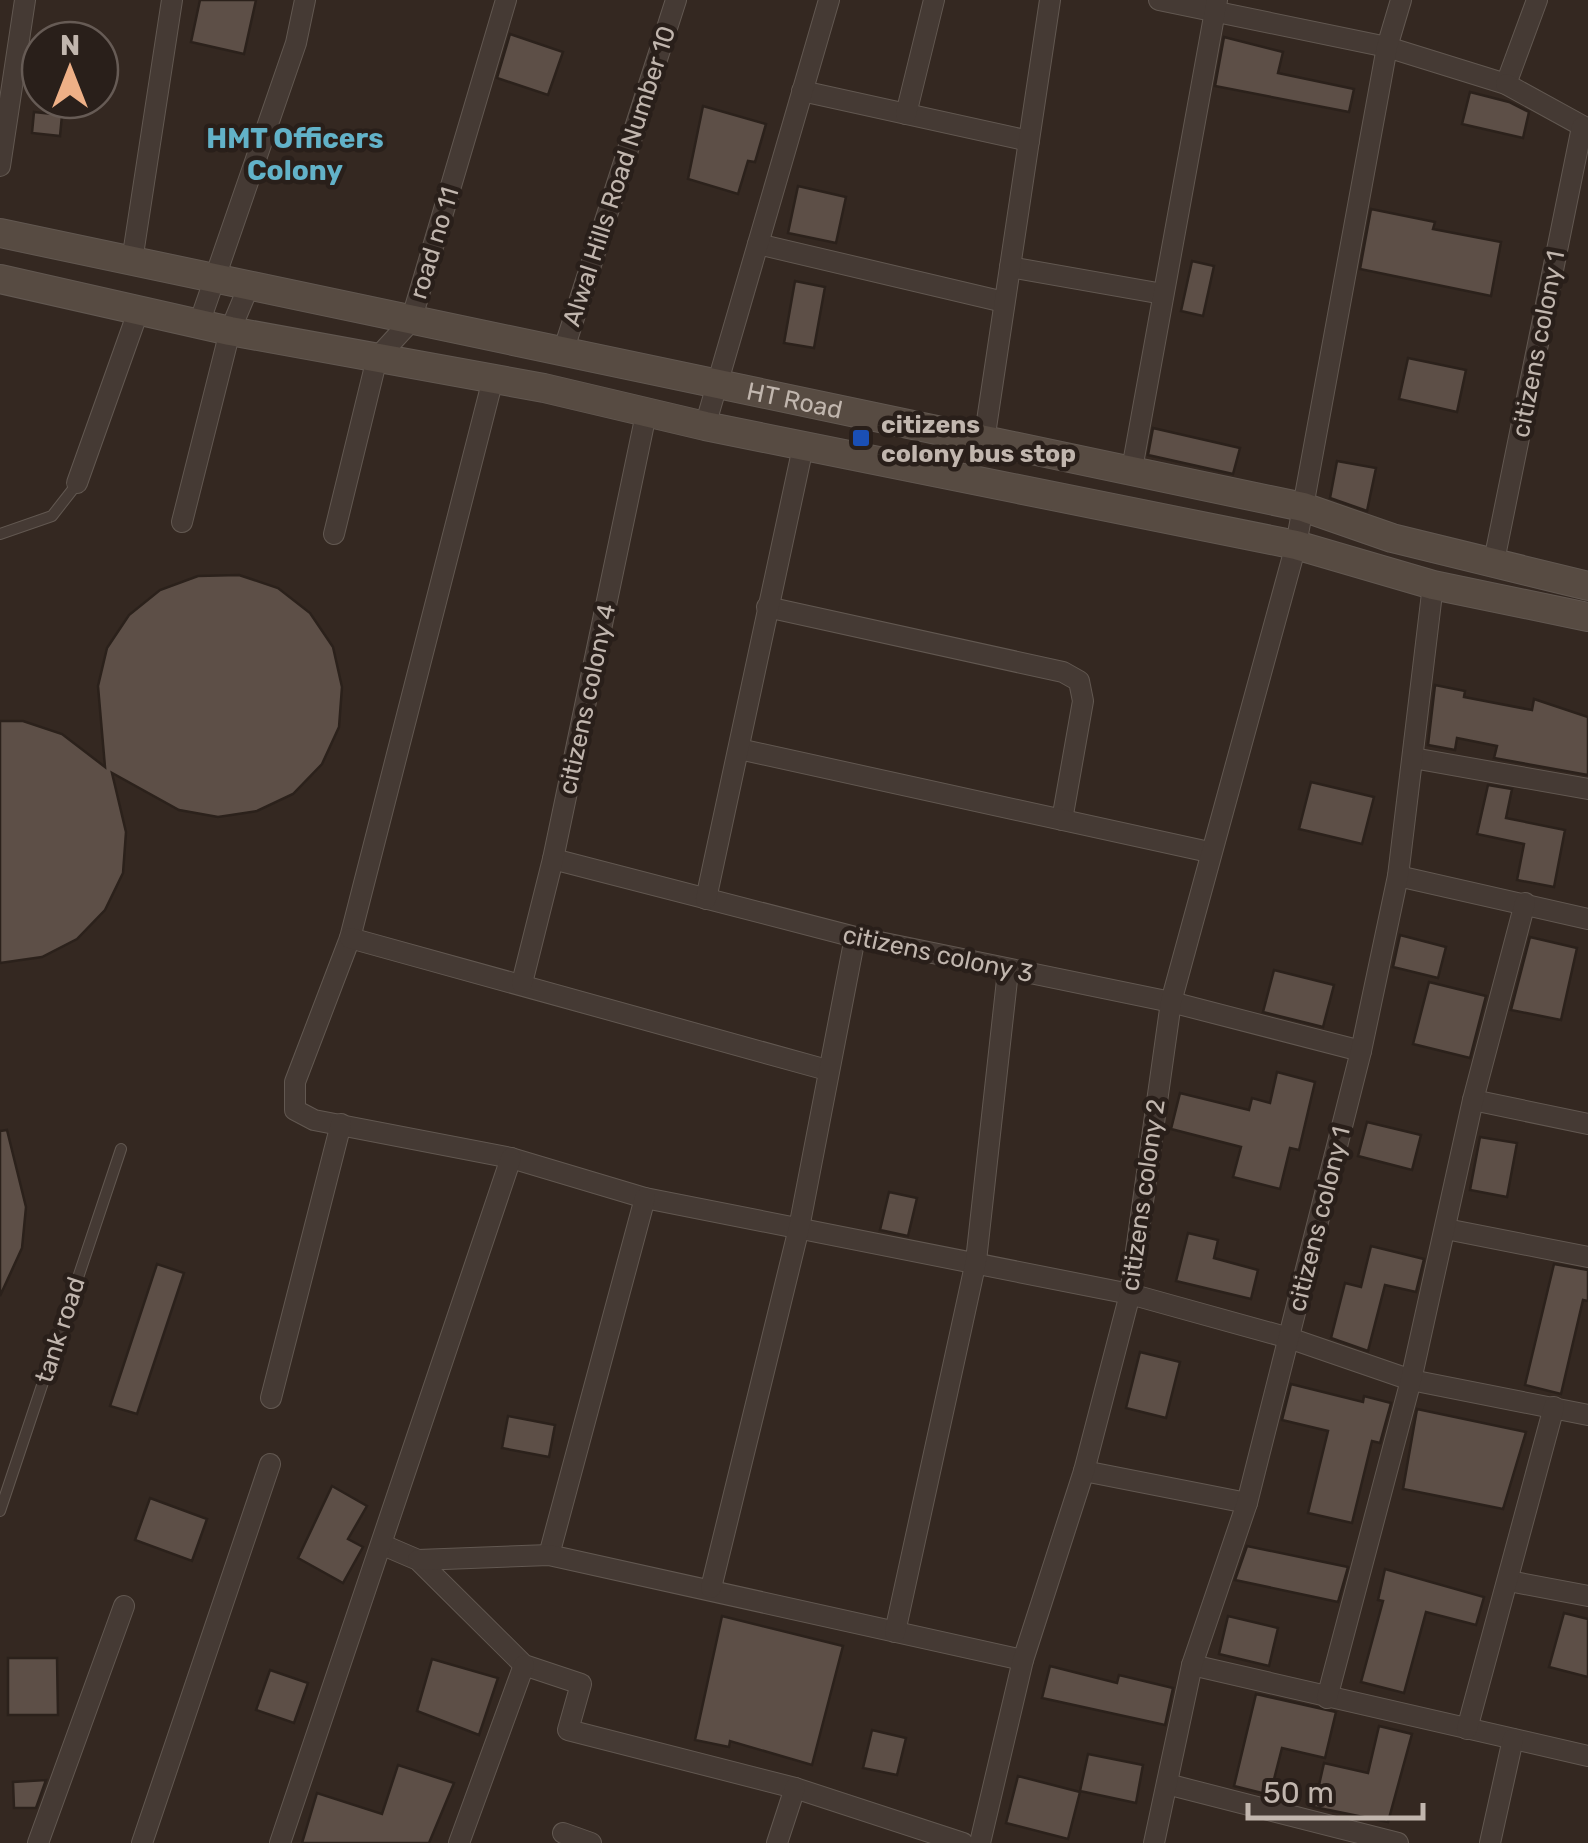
<svg xmlns="http://www.w3.org/2000/svg" width="1588" height="1843" font-family="Rubik,sans-serif">
<style>
.building{fill:#5d4f47;stroke:#2b211b;stroke-width:2.5}
.lines{fill:none;stroke-linecap:round;stroke-linejoin:round}
.lane-casing{stroke:#625851;stroke-width:12}
.street-casing{stroke:#625851;stroke-width:22}
.secondary-casing{stroke:#625851;stroke-width:30}
.lane{stroke:#453a34;stroke-width:10}
.street{stroke:#453a34;stroke-width:20}
.secondary{stroke:#574b42;stroke-width:28}
.transit-dot{fill:#1a4fb4;stroke:#291f1a;stroke-width:4}
.labels{text-anchor:middle;dominant-baseline:central;stroke-width:9;stroke-linejoin:round;paint-order:stroke}
.street-label{font-size:25px;fill:#c1b6ae;stroke:#291f1a}
.poi-label{font-size:25px;font-weight:bold;fill:#c1b6ae;stroke:#291f1a;text-anchor:start}
.neighbourhood-label{font-size:28px;font-weight:bold;fill:#62b2c8;stroke:#291f1a}
</style>
<rect width="100%" height="100%" fill="#342821"/>
<g class="building">
<polygon points="200,0 256,0 244,54 191,42"/>
<polygon points="510,34 563,52 548,95 497,78"/>
<polygon points="1224,37 1283,52 1278,73 1354,89 1349,112 1215,86"/>
<polygon points="1470,92 1509,102 1529,112 1523,138 1462,124"/>
<polygon points="703,106 766,124 755,162 748,161 738,194 688,179"/>
<polygon points="34,112 62,115 60,136 32,133"/>
<polygon points="798,186 846,197 836,243 788,233"/>
<polygon points="1371,209 1435,222 1433,229 1501,242 1491,296 1360,269"/>
<polygon points="1192,261 1214,266 1203,316 1181,311"/>
<polygon points="795,281 825,287 814,348 784,343"/>
<polygon points="1408,358 1466,370 1457,412 1399,399"/>
<polygon points="1153,428 1240,448 1233,474 1148,455"/>
<polygon points="1337,461 1376,468 1367,511 1330,498"/>
<polygon points="239,575 278,588 310,613 333,647 342,687 339,727 322,764 293,794 257,811 218,817 179,810 112,773 126,832 123,873 105,910 77,939 42,957 0,963 0,721 23,721 62,734 105,767 98,686 107,648 129,615 160,590 198,576"/>
<polygon points="1435,685 1465,691 1464,697 1532,710 1534,699 1588,717 1588,775 1494,758 1497,746 1457,738 1455,750 1428,745"/>
<polygon points="1311,782 1374,797 1362,844 1299,829"/>
<polygon points="1488,785 1512,789 1506,818 1565,830 1554,887 1517,880 1524,844 1477,834"/>
<polygon points="1400,935 1446,947 1438,978 1393,967"/>
<polygon points="1530,937 1577,948 1561,1020 1511,1010"/>
<polygon points="1274,970 1334,985 1323,1027 1263,1012"/>
<polygon points="1429,982 1486,996 1470,1058 1413,1044"/>
<polygon points="1277,1072 1315,1082 1299,1150 1290,1148 1280,1189 1233,1177 1241,1147 1171,1129 1180,1093 1249,1110 1252,1098 1270,1103"/>
<polygon points="1367,1122 1421,1135 1412,1170 1358,1156"/>
<polygon points="7,1130 26,1207 22,1248 0,1296 0,1131"/>
<polygon points="1480,1137 1517,1143 1507,1197 1470,1190"/>
<polygon points="889,1192 917,1198 908,1236 880,1230"/>
<polygon points="1188,1233 1218,1240 1214,1258 1258,1270 1251,1299 1176,1281"/>
<polygon points="1371,1246 1424,1259 1416,1292 1385,1285 1368,1351 1331,1338 1345,1283 1361,1287"/>
<polygon points="157,1264 184,1273 137,1414 110,1406"/>
<polygon points="1554,1264 1588,1270 1588,1301 1583,1300 1561,1394 1525,1385"/>
<polygon points="1140,1352 1180,1362 1166,1418 1126,1408"/>
<polygon points="1291,1384 1363,1402 1364,1396 1391,1403 1380,1443 1372,1441 1352,1523 1308,1513 1328,1431 1282,1420"/>
<polygon points="1417,1409 1526,1432 1503,1509 1403,1489"/>
<polygon points="508,1416 555,1425 549,1457 502,1448"/>
<polygon points="332,1486 367,1506 348,1539 363,1547 343,1583 298,1558"/>
<polygon points="150,1498 207,1519 192,1561 135,1540"/>
<polygon points="1247,1546 1348,1567 1338,1602 1235,1580"/>
<polygon points="1385,1569 1484,1597 1476,1625 1426,1612 1404,1693 1361,1682 1383,1601 1378,1600"/>
<polygon points="1564,1613 1588,1619 1588,1677 1549,1667"/>
<polygon points="722,1616 843,1646 812,1765 730,1741 729,1747 695,1740"/>
<polygon points="1228,1616 1278,1628 1269,1666 1219,1654"/>
<polygon points="8,1658 57,1658 58,1715 8,1715"/>
<polygon points="432,1659 498,1678 479,1735 417,1711"/>
<polygon points="1050,1666 1117,1683 1119,1675 1173,1688 1165,1725 1042,1698"/>
<polygon points="270,1670 308,1683 294,1723 256,1710"/>
<polygon points="1256,1694 1336,1712 1325,1758 1282,1748 1270,1795 1234,1786"/>
<polygon points="1379,1726 1412,1734 1388,1822 1314,1807 1324,1763 1368,1773"/>
<polygon points="872,1730 906,1738 897,1775 863,1768"/>
<polygon points="1088,1754 1143,1765 1136,1803 1080,1791"/>
<polygon points="398,1765 454,1783 429,1843 302,1843 317,1793 382,1814"/>
<polygon points="1018,1776 1080,1792 1068,1839 1006,1823"/>
<polygon points="46,1780 36,1808 14,1808 13,1782"/>
</g>
<g class="lines">
<g class="lane-casing">
<g id="lane">
<polyline points="0,534 52,516 77,484"/>
<polyline points="0,1511 121,1149"/>
</g>
</g>
<g class="street-casing">
<g id="street">
<polyline points="1159,0 1387,47 1506,84 1537,0"/>
<polyline points="1506,84 1588,129"/>
<polyline points="802,91 1029,141"/>
<polyline points="906,114 934,0"/>
<polyline points="0,166 25,0"/>
<polyline points="758,244 1004,302"/>
<polyline points="132,261 172,0"/>
<polyline points="1010,267 1163,294"/>
<polyline points="200,321 296,43 305,0"/>
<polyline points="563,352 676,0"/>
<polyline points="493,379 350,938 295,1082 295,1110 314,1120 511,1158 645,1198 1130,1294 1289,1338 1411,1380 1588,1415"/>
<polyline points="705,426 829,0"/>
<polyline points="984,441 1050,0"/>
<polyline points="1132,469 1217,0"/>
<polyline points="77,483 139,309"/>
<polyline points="182,522 230,331 248,288"/>
<polyline points="334,534 377,358 411,321 506,0"/>
<polyline points="1494,561 1582,127"/>
<polyline points="767,607 1063,672 1079,681 1083,701 1062,820"/>
<polyline points="739,749 1209,852"/>
<polyline points="1413,758 1588,789"/>
<polyline points="553,859 855,937 1171,1002 1361,1051"/>
<polyline points="1398,876 1588,919"/>
<polyline points="706,899 803,447"/>
<polyline points="350,938 827,1070"/>
<polyline points="522,983 553,859 646,414"/>
<polyline points="1473,1100 1588,1124"/>
<polyline points="1446,1229 1588,1257"/>
<polyline points="271,1398 341,1124"/>
<polyline points="1084,1471 1247,1503"/>
<polyline points="383,1545 418,1560 524,1665 581,1684 568,1730 795,1788 963,1843"/>
<polyline points="549,1555 645,1198"/>
<polyline points="418,1560 549,1555 1023,1660"/>
<polyline points="1509,1581 1588,1596"/>
<polyline points="711,1588 799,1228 855,937"/>
<polyline points="895,1632 976,1261 1008,971"/>
<polyline points="1192,1665 1588,1756"/>
<polyline points="1327,1698 1411,1380 1473,1100 1525,903"/>
<polyline points="1467,1729 1554,1407"/>
<polyline points="1167,1784 1398,1843"/>
<polyline points="563,1833 591,1843"/>
<polyline points="38,1843 124,1606"/>
<polyline points="142,1843 270,1464"/>
<polyline points="280,1843 511,1158"/>
<polyline points="459,1843 524,1665"/>
<polyline points="777,1843 795,1788"/>
<polyline points="980,1843 1023,1660 1084,1471 1130,1294 1171,1002 1296,545 1387,47 1401,0"/>
<polyline points="1154,1843 1192,1665 1247,1503 1361,1051 1398,876 1433,585"/>
<polyline points="1490,1843 1513,1739"/>
</g>
</g>
<g class="secondary-casing">
<g id="secondary">
<path id="s1" d="M 0,233 L 1303,507 L 1392,538 L 1588,586"/>
<polyline points="0,279 230,331 544,388 705,426 1296,545 1433,585 1588,617"/>
</g>
</g>
<use href="#lane" class="lane"/>
<use href="#street" class="street"/>
<use href="#secondary" class="secondary"/>
</g>
<rect class="transit-dot" x="851" y="428" width="20" height="20" rx="5"/>
<g class="labels">
<g class="street-label">
<text transform="translate(619 176) rotate(-72)">Alwal Hills Road Number 10</text>
<text transform="translate(434 243) rotate(-73)">road no 11</text>
<text transform="translate(1538 344) rotate(-79)">citizens colony 1</text>
<text stroke="none"><textPath href="#s1" startOffset="812">HT Road</textPath></text>
<text transform="translate(587 699) rotate(-78)">citizens colony 4</text>
<text transform="translate(938 954) rotate(12)">citizens colony 3</text>
<text transform="translate(1143 1195) rotate(-82)">citizens colony 2</text>
<text transform="translate(1319 1219) rotate(-76)">citizens colony 1</text>
<text transform="translate(60 1330) rotate(-72)">tank road</text>
</g>
<g class="poi-label">
<text x="881" y="424">citizens<tspan x="881" dy="29">colony bus stop</tspan></text>
</g>
<g class="neighbourhood-label">
<text x="295" y="138">HMT Officers<tspan x="295" dy="32">Colony</tspan></text>
</g>
</g>
<g transform="translate(70 70)"><circle r="48" fill="#291f1a" stroke="#665b55" stroke-width="2.5"/>
<path d="M0-8L18 38L0 25L-18 38Z" fill="#eeb087"/>
<text y="-15" font-size="28" font-weight="bold" text-anchor="middle" fill="#c1b6ae">N</text>
</g>
<path d="M1248 1803v15h175v-15" fill="none" stroke="#c1b6ae" stroke-width="5"/>
<text x="1263" y="1803" font-size="30" fill="#c1b6ae" stroke="#291f1a" stroke-width="8" paint-order="stroke">50 m</text>
</svg>
